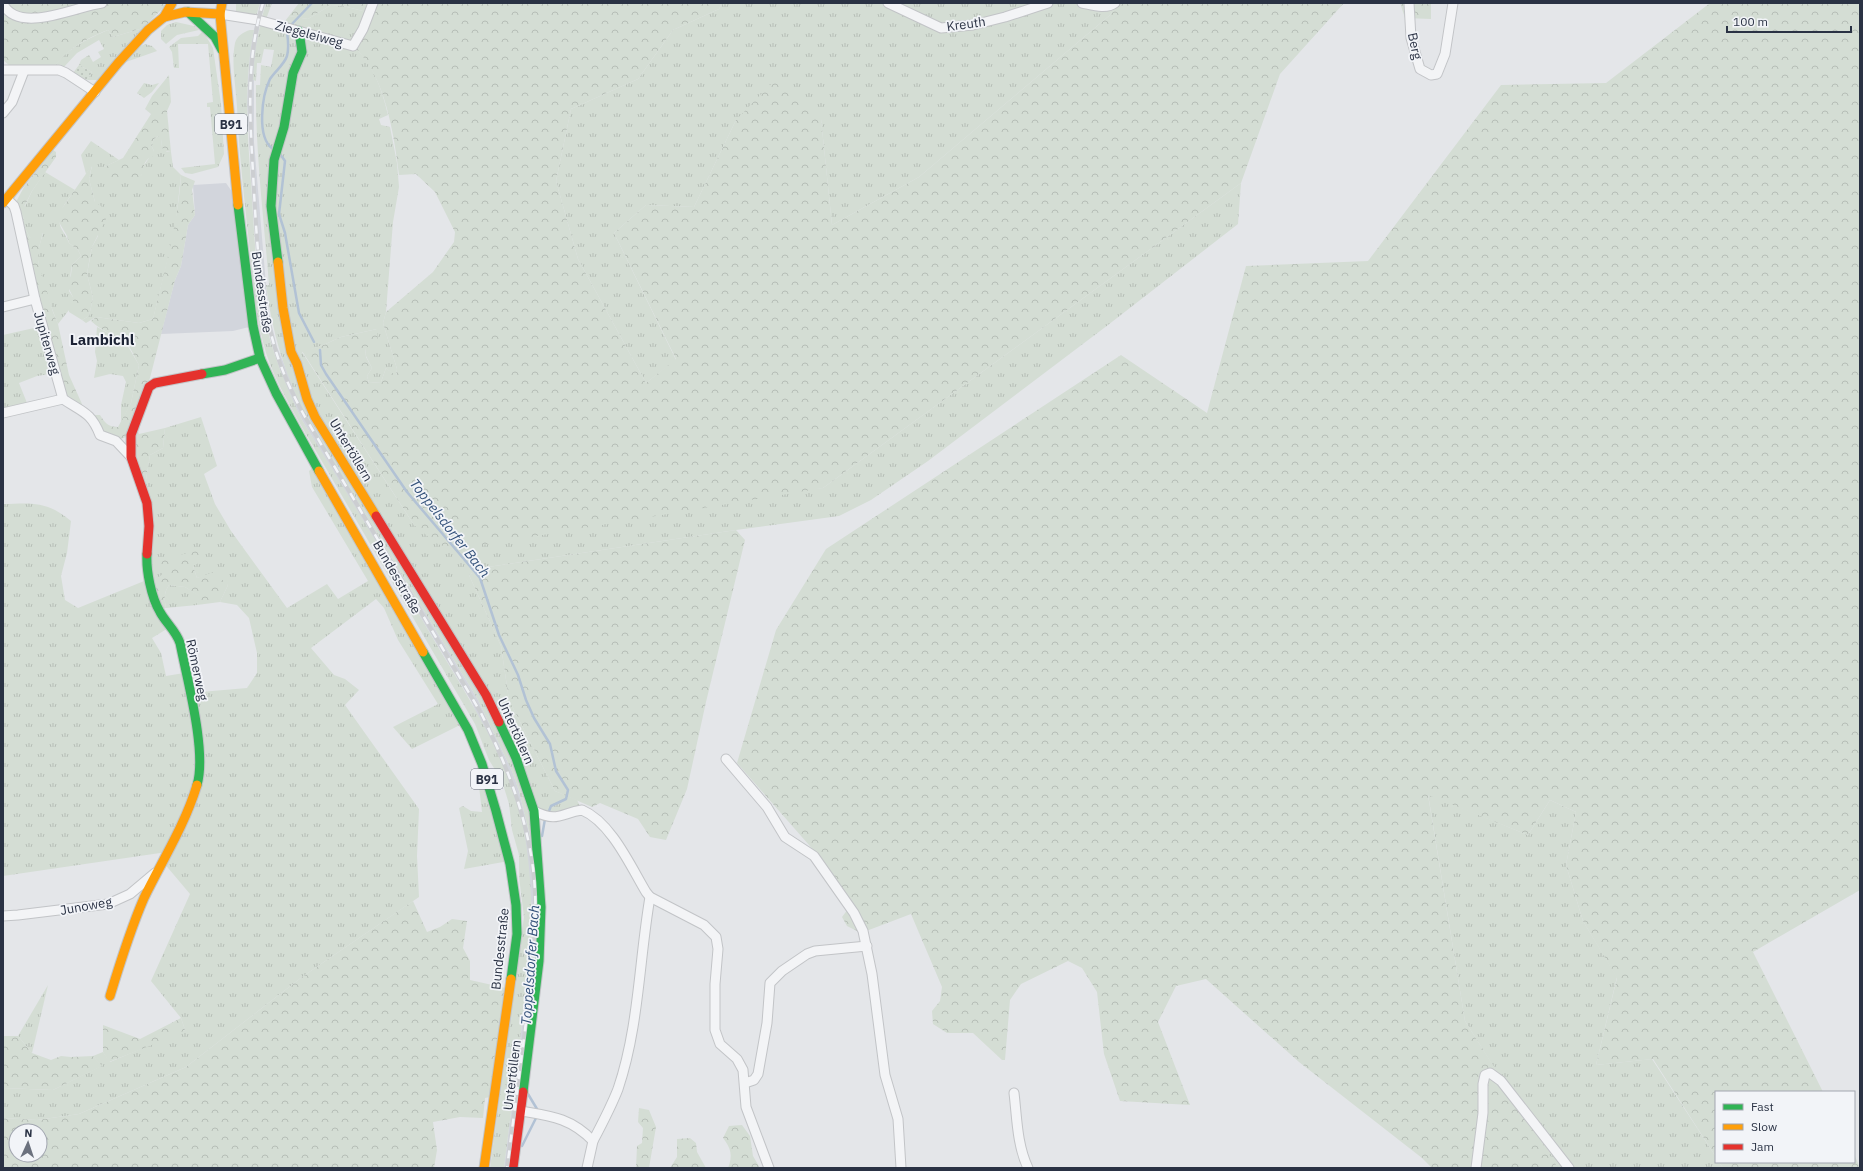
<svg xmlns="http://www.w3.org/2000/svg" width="1863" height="1171" font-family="'IBM Plex Sans',sans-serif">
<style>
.built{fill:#d2d5dc}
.grass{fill:url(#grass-tufts);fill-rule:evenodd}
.forest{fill:url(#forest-crowns);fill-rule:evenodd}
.garden{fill:url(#garden-dots)}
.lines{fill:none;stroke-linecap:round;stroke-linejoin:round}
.stream{stroke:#b2c2d5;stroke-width:2.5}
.street-casing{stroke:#c2c4c7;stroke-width:11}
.fast-casing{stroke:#c2c4c7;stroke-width:11}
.slow-casing{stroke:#c2c4c7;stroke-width:11}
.jam-casing{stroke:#c2c4c7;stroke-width:11}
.street{stroke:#f3f4f6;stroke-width:9}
.fast{stroke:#30b455;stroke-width:9}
.slow{stroke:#ff9f0a;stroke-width:9}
.jam{stroke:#e5322d;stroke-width:9}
.rail-casing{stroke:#ccced1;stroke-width:4}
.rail{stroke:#f2f4f8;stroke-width:2.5;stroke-dasharray:8;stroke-linecap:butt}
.labels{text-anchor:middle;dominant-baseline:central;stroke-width:3.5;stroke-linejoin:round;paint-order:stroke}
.shield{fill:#f2f4f8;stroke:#666c7a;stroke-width:1}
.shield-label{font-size:12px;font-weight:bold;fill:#2a3244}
.street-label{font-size:13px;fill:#2a3244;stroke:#f2f4f8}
.water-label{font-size:14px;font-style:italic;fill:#325079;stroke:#f2f4f8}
.quarter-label{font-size:15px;font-weight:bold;fill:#1c2335;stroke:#f2f4f8}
</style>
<defs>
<pattern id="grass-tufts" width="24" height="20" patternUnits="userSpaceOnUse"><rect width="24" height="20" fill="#d4ddd4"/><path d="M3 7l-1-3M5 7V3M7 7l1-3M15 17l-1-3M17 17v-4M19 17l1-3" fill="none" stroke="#b6beb7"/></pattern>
<pattern id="forest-crowns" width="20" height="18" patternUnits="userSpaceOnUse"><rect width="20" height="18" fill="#d4ddd4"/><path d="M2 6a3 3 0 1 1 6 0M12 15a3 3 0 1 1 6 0" fill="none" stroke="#b6beb7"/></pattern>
<pattern id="garden-dots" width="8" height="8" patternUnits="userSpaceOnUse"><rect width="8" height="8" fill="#d4ddd4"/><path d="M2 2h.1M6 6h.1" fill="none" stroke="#b6beb7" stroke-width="1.8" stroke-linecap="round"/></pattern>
</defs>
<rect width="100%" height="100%" fill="#e4e6e9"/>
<g class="built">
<polygon points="260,3 266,3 260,21 254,74 254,142 266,285 269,314 277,347 306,417 477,698 512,771 519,791 532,845 540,892 513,1168 504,1168 532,944 532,908 518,807 471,701 302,420 287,390 276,358 264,316 258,281 247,103 250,47"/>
<polygon points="226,183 237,199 253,326 233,331 161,334 175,280 181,266 188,225 195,215 193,185"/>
</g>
<g class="grass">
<polygon points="236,3 260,3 255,20 236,16"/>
<path d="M 266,3 L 272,3 L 265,22 L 281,26 L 289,16 L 308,19 L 331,5 L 343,6 L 367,12 L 353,46 C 373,63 382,89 388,115 L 379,119 L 381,125 L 390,127 L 397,163 L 399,187 L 393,222 L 386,312 L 383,323 L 397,369 L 396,377 L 386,368 L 381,382 L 369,383 L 367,376 L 372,368 L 366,356 L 365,348 L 377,329 L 341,337 L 321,346 L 302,352 L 414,525 L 823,488 L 1241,183 L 1238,224 L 1108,325 L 928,461 L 871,500 L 839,516 L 736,530 L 481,568 L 469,575 L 501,646 L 509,700 L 555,791 L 577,800 L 582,810 L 541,815 L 532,845 L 519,791 L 512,771 L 477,698 L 306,417 C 285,374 272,333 266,285 L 269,285 C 264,219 255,151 256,85 L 260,85 L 261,65 L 271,67 L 274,50 L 264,49 L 261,63 L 257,63 L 256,81 L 253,80 C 254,54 258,28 266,3 Z"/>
<polygon points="722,3 1117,3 1110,15 919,177 832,225 821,119 736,120 694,207 646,205 614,233 676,360 646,383 578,259 556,181 571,109 638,79 673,30 719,9"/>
<polygon points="176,22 194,26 199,30 177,35 166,44 161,39 161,31 167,25"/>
<path d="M 143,28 L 97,80 L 87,80 L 92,72 L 79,65 L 81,60 L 89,55 L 93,62 L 101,57 L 98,52 L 104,49 L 99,40 L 77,53 L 63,68 L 54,67 C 66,49 89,38 108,30 L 113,37 Z"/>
<path d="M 250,30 L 254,30 C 244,80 247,131 251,182 C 254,226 255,271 264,314 C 271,351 286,386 302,420 C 347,492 391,566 434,640 C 463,689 495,738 514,792 C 530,838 532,896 532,944 L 504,1168 L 490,1168 L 524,917 L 519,877 L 519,855 L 512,830 L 509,804 L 502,781 L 489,760 L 475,724 L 299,422 C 285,396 270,371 263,342 C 255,313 253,282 250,252 C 245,204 239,155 237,107 C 236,87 231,63 235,43 C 237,36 243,32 250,30 Z"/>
<polygon points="203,31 213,48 221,104 224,154 218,167 192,174 185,173 181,168 215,164 210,107 207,107 207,103 213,102 208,44 178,44 179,68 174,68 172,52 169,47 181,38 198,36"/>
<polygon points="145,44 152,46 157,51 126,62 141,46"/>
<polygon points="144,83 152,85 159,83 152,92 144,98 137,93"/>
<polygon points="158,136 161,138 162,147 167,152 171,152 173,167 181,175 175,230 153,319 139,323 96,317 86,323 82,320 89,316 93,298 87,274 92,247 98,236 95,202 89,179 92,166 86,174 81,155 91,141 119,160 104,167 141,176 142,168 154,151 151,145 154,139"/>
<path d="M 45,172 L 75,190 C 67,201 55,214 61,228 C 64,234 67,237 69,243 L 78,250 L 81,256 L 72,265 L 71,270 L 69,291 L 73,297 L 73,305 L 58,324 C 52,309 40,276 38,260 C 37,250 41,242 43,233 L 30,238 L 24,226 L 23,215 L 16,212 L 14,206 L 16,202 L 18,207 L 25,206 L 32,191 Z"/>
<polygon points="43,326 56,373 37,376 19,383 27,403 3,409 3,335"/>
<polygon points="97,327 112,335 129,348 139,365 131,403 121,423 121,405 126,382 123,376 110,374 94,378 97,361 95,352"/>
<path d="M 201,417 L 217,466 L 204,474 L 215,504 L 231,531 L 287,608 L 327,584 L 338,599 L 368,581 L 312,487 L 309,471 L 316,465 L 464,723 L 412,749 L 393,727 L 438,704 L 398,640 L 384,608 L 376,599 L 311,648 L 334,675 L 345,679 L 359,690 L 345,705 L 419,809 L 417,856 L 419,897 L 302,977 L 186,1067 L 79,1114 L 37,1120 L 3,1118 L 3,1088 L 53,1090 L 101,1066 L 93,1056 L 103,1052 L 110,1062 L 185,1030 L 181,1018 L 151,981 L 190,894 L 163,862 L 167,852 L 3,876 L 3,504 C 33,503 47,501 71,521 L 67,553 L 61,576 L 65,600 L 78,608 L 149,579 L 144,492 L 150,455 L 163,448 L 165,428 ZM 193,566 L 197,578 L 205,576 L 228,585 L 220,602 L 237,605 L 249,618 L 257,653 L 257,673 L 247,688 L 189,693 L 184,673 L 166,676 L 161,653 L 152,638 L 170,627 L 150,583 L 163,575 Z"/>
<path d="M 169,585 L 185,587 L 200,596 L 197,605 L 166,608 C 164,599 164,592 169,585 Z"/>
<polygon points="480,755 509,861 464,869 468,851 459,808 463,806 471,811 482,812 478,778"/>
<polygon points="1428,794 1528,835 1550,800 1576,812 1566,865 1583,921 1617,977 1596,1065 1652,1059 1716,1157 1716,1162 1719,1162 1723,1168 1558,1168 1556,1167 1465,1021"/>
<polygon points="48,985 32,1053 18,1036"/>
</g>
<g class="forest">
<path d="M 3,3 L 163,3 L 165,6 L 143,28 L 113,37 L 108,30 C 87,38 65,50 53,69 L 10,66 L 3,60 Z"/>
<polygon points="299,3 369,3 367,12 343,6 331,5 308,19 289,16"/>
<path d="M 376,3 L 722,3 L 719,9 L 673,30 L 638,79 L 571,109 L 556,181 L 578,259 L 646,383 L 676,359 L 614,233 L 646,205 L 694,207 L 736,120 L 778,77 L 821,119 L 832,225 L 919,177 L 1110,15 L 1117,3 L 1344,3 L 1280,74 L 1241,183 L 823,488 L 452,550 L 436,543 L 414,525 L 302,351 L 321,346 L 341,337 L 377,329 L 378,344 L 365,348 L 366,357 L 372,368 L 367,376 L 369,383 L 381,382 L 386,368 L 396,376 L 397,369 L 383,323 L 386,312 L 433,272 L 454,242 L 455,232 L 435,192 L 416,174 L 399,175 C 394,134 385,74 353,46 Z"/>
<polygon points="1400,3 1431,3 1431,19 1405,18"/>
<polygon points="1710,3 1860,3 1860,890 1753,952 1823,1092 1716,1092 1716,1157 1653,1059 1596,1065 1617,978 1583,921 1566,865 1576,812 1550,800 1528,835 1428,795 1465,1021 1558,1168 1432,1168 1422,1158 1299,1062 1206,979 1176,986 1158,1022 1190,1105 1120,1101 1104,1054 1097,992 1082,968 1068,961 1021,984 1010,1000 1005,1060 1002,1060 973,1033 947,1033 933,1024 932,1011 940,1001 942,987 911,914 861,933 847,926 842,917 848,909 823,861 737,763 776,630 826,549 1121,355 1207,413 1246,266 1368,261 1501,85 1606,83"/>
<path d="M 169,75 L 171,102 L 167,111 L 171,152 L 164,151 L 162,147 L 161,139 L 158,136 L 154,139 L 151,145 L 154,151 L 153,156 C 140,162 146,170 140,177 C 135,183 119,180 112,180 L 107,176 L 104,167 L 123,158 L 151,114 L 145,109 L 152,96 Z"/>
<polygon points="53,150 56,152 56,157 32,191 23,209 18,207 16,202 24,187"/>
<polygon points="92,165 89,179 95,202 101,206 105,212 106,219 92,247 89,262 87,274 93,298 89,316 82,320 69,312 69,308 73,304 73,297 67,285 71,275 72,265 81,256 78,250 69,243 67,236 56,217"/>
<path d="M 181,175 L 195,181 L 192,190 L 195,215 L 188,225 L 181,266 L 175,280 L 150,378 L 135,422 L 139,434 L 165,428 L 163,448 L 150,455 L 144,492 L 131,435 L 116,441 L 105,438 L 89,415 L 100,415 C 105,423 108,427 118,427 L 131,403 L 139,365 C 136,360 133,353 130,348 C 120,336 102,332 91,321 L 96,317 L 139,323 L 153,319 C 164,271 178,224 181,175 Z"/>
<polygon points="16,212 23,215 24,226 30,238 34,234 43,232 39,248 38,261 53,312 58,324 69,375 82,404 81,410 63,399"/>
<polygon points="736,530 745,540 706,702 687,789 666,840 650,837 638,819 600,803 592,807 555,791 509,700 501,646 469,575 481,568"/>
<path d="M 200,550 L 206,559 L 193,566 L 197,578 L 213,572 L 228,585 L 220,602 L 197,605 L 199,596 L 185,587 L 169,585 C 164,592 164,599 166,608 L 158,609 L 150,583 L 163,574 L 159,560 Z"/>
<path d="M 413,901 L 427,932 L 440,927 L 452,919 L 467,921 L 463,948 L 470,961 L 470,980 L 510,989 L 495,1096 L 485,1098 L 483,1118 L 460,1117 L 433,1122 L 437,1150 L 434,1168 L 3,1168 L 3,1118 L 37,1120 L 79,1114 L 186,1067 L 302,977 ZM 16,1131 L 40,1131 L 40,1155 L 16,1155 Z"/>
<polygon points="181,1018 185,1030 177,1035 109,1062 103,1052 103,1025 140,1039"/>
<polygon points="3,1036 18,1036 32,1053 51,1060 61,1056 71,1057 93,1056 102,1066 53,1090 3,1088"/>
<polygon points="639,1108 649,1110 656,1127 649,1168 636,1168 637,1146 642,1143 643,1128 638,1122"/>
<path d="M 742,1125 L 750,1136 L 753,1156 L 760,1168 L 728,1168 C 733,1156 731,1148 723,1138 L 729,1126 Z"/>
<polygon points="690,1138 696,1143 697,1152 706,1168 670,1168 677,1157 677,1139"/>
<polygon points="1854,1154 1860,1168 1723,1168 1719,1162 1854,1162"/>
</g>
<polygon class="garden" points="79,65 92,72 87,80 73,73"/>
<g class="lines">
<g class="stream">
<polyline points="290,26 312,3"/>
<path d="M 273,149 C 256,138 262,95 270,79 C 275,71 284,65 287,56 C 289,49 288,39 287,32"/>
<polyline points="280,154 285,161 279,214 285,233 299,313 314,342"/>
<polyline points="320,350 321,365 326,374 407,492 480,578 499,635 518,675 526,700 534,718 550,744 556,771 568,790 566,799 551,806 549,811"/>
<polyline points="542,836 545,819"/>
<polyline points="528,1094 537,1109"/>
<polyline points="522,1146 536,1118"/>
</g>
<g class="street-casing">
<g id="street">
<polyline points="888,3 941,28 973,25 1005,17 1048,3"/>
<path d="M 1082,3 C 1092,5 1106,10 1115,3"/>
<polyline points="1409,3 1411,38 1420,69 1431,75 1437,74 1445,54 1453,3"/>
<path d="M 3,4 C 19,35 77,6 102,3"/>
<polyline points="220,14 258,20 353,46 363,29 373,3"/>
<polyline points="3,70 59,70 66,73 95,92"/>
<polyline points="3,113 12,102 24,71"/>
<path d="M 7,199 L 14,206 L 16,212 L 35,299 L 63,399 C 82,412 91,412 100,435 L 116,441 L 131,457"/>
<polyline points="3,307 35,299"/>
<polyline points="3,413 63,399"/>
<polyline points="726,759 767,807 785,837 814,856 854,913 863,931 872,974 885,1075 898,1119 901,1168"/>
<path d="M 534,811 C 558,823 561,813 582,810 C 611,822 631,867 646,892 L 650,897 L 704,925 L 716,937 L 718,949 L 715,984 L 715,1030 L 720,1044 L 737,1059 L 743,1070 L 746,1107 L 769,1168"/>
<polyline points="3,916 18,915 108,904 130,894 155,873"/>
<polyline points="745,1083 754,1080 758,1074 767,1023 770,983 782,971 807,954 815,951 867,946"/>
<path d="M 1014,1093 C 1017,1118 1017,1145 1028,1168"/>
<path d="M 521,1111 C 551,1116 571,1118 593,1141 L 587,1168"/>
<path d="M 593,1141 C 602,1124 611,1107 618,1089 C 639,1027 639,961 650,897"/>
<polyline points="1476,1168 1483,1113 1483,1084 1485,1075 1490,1073 1501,1081 1569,1168"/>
</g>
</g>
<g class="fast-casing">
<g id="fast">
<polyline points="188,12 215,37 222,50"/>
<polyline points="238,205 253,326 260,358 276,393 319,471"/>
<polyline points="278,262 271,206 274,160 284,127 293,73 302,52 299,31"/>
<polyline points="202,374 225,370 260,358"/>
<path d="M 147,554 C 146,570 151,597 160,612 C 166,623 176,631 180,643 C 187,679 207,752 197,785"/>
<polyline points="423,652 468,730 482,764 496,811 510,864 516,905 517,934 511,979"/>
<polyline points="499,722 516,758 534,811 541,907 539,961 523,1092"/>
</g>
</g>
<g class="slow-casing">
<g id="slow">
<polyline points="222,3 220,14 238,205"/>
<polyline points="164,17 185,12 220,14"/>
<polyline points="3,203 118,63 148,30 164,17 172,3"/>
<polyline points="278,262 283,308 291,352 297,364 307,399 315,417 376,516"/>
<polyline points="319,471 423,652"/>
<path d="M 110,996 C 120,963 130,930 144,898 C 162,861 185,825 197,785"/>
<polyline points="484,1168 511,979"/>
</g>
</g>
<g class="jam-casing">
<g id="jam">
<polyline points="376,516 486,695 499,722"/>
<polyline points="147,554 149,526 147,503 131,457 131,435 149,387 155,383 202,374"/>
<polyline points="513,1168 523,1092"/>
</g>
</g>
<use href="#street" class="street"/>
<use href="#fast" class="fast"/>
<use href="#slow" class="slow"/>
<use href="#jam" class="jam"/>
<g class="rail-casing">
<path id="rail" d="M 263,3 C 244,65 251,129 254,192 C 257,244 260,298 275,348 C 282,372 293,395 305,417 L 481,713 C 504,760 522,803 531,855 C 541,913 532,973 525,1030 C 519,1076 513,1122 507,1168"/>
</g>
<use href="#rail" class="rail"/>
</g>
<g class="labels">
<g class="shield">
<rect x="215" y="114" width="32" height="20" rx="3"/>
<rect x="471" y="769" width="32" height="20" rx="3"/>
</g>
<g class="shield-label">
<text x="231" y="124">B91</text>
<text x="487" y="779">B91</text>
</g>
<g class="street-label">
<text transform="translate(966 24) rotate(-8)">Kreuth</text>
<text transform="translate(309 34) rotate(15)">Ziegeleiweg</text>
<text transform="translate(1415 46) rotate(78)">Berg</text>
<text transform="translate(262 292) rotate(82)">Bundesstraße</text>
<text transform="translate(47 343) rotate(74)">Jupiterweg</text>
<text transform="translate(351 450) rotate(59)">Untertöllern</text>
<text transform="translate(397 577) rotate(60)">Bundesstraße</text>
<text transform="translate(197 670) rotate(78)">Römerweg</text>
<text transform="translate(516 731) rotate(66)">Untertöllern</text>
<text transform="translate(86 906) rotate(-10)">Junoweg</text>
<text transform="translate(500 949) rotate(-84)">Bundesstraße</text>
<text transform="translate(512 1075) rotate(-83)">Untertöllern</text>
</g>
<g class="water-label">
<text transform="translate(450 528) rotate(52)">Toppelsdorfer Bach</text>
<text transform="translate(530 965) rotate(-86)">Toppelsdorfer Bach</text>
</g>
<g class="quarter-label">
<text x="102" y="339">Lambichl</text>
</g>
</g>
<rect width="1863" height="1171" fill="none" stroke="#2a3244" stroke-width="8"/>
<rect x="1715" y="1091" width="140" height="72" fill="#f2f4f8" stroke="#a2a6b0"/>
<rect x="1723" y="1104" width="20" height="6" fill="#30b455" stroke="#a2a6b0"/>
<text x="1751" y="1111" font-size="12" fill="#2a3244">Fast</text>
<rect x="1723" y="1124" width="20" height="6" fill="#ff9f0a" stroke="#a2a6b0"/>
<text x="1751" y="1131" font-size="12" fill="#2a3244">Slow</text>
<rect x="1723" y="1144" width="20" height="6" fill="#e5322d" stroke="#a2a6b0"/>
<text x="1751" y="1151" font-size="12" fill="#2a3244">Jam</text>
<g transform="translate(28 1143) rotate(3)"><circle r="19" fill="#f2f4f8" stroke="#a2a6b0"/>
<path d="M0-3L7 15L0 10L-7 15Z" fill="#6b717e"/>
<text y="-6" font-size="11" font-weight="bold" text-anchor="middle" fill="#2a3244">N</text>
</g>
<path d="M1727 26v6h124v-6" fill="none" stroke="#2a3244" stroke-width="2"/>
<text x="1733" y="26" font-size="12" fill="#2a3244" stroke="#f2f4f8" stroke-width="3" paint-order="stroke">100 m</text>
</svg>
